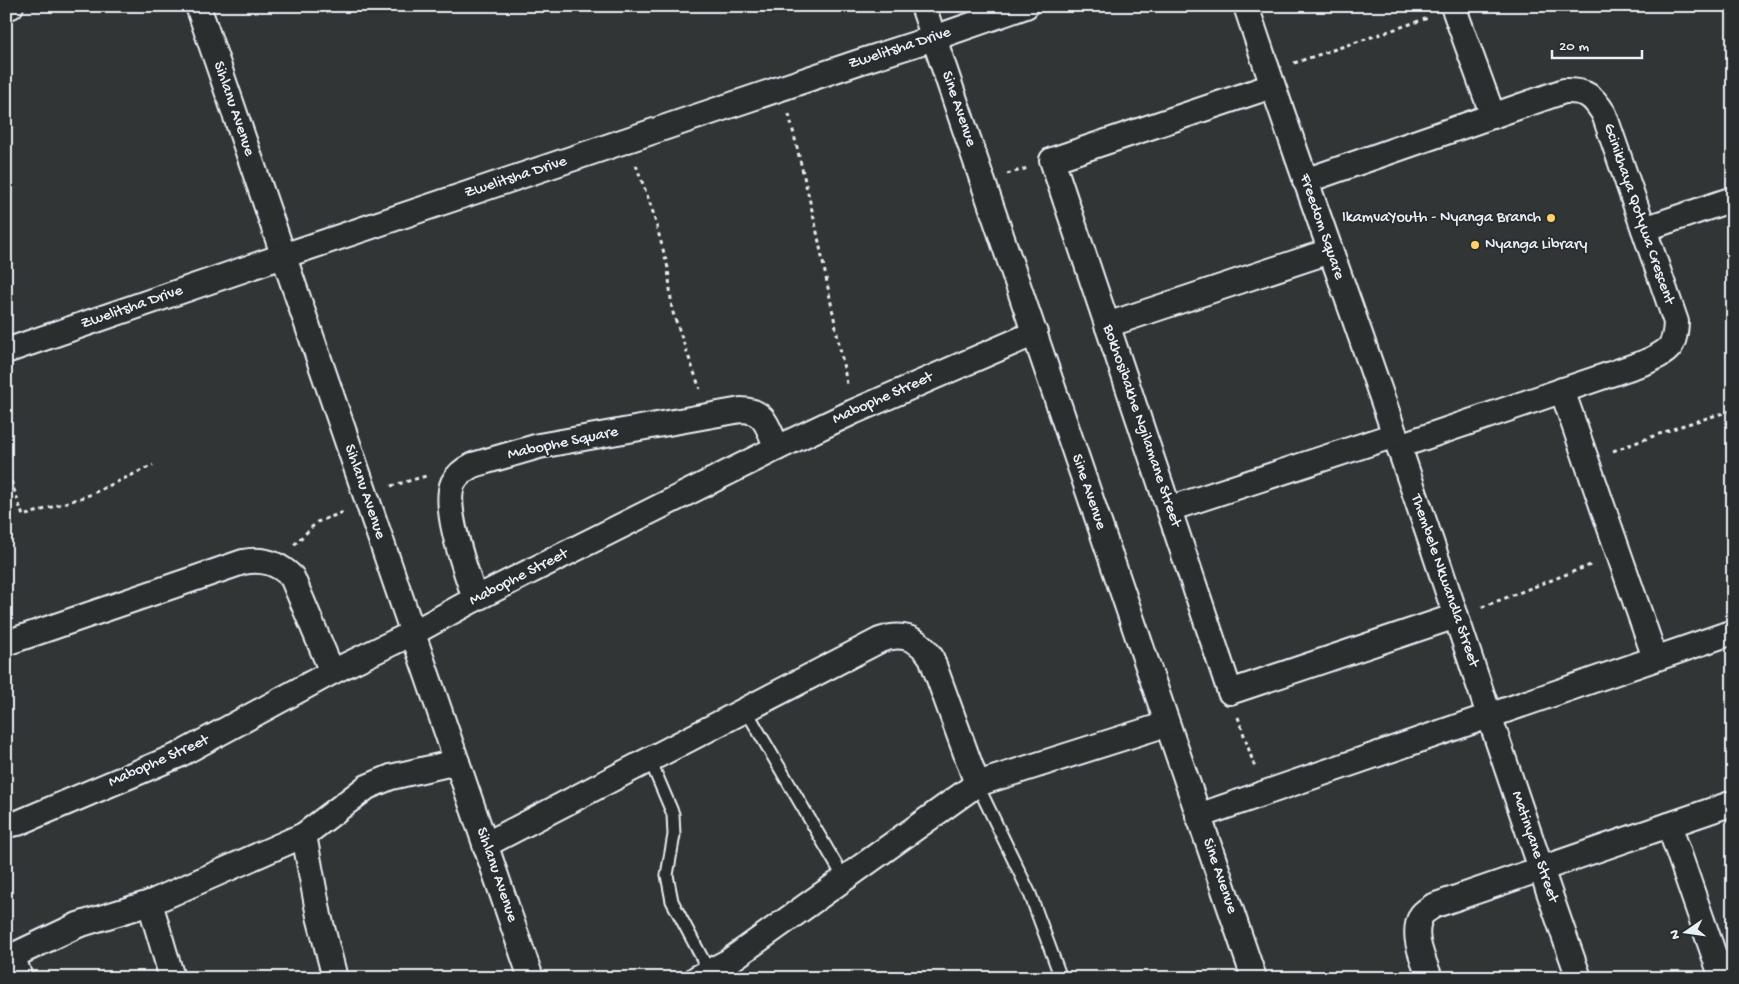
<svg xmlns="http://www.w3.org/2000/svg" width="1739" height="984" font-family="'Gochi Hand',sans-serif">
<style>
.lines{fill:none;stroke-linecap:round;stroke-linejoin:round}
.service-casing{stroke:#e8f1f8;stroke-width:15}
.minor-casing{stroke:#e8f1f8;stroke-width:28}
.path{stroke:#e8f1f8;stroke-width:3;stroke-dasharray:4 4;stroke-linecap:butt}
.service{stroke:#2a2d2e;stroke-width:11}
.minor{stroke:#2a2d2e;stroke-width:24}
.poi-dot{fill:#ffd166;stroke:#2a2d2e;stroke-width:2}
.labels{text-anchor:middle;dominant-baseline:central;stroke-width:4;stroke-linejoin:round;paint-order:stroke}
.street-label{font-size:16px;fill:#e8f1f8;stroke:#2a2d2e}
.poi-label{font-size:16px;fill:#e8f1f8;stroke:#2a2d2e;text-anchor:end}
</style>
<rect width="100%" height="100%" fill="#323536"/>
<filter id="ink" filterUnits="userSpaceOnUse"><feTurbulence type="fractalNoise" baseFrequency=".02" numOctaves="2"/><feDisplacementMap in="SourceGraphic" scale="10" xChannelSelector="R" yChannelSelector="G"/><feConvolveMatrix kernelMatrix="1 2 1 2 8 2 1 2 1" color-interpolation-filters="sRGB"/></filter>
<g filter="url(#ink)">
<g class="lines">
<g class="service-casing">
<g id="service">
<polyline points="746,710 844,878"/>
<polyline points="650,760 673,814 674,835 667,875 672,901 710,973"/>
<polyline points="977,784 1030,894 1061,978"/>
</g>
</g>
<g class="minor-casing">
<g id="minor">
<polyline points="198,6 531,978"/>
<polyline points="923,6 1254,978"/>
<path d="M 1246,6 C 1295,155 1350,302 1400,450 C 1460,626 1517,803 1579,978"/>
<polyline points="1453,6 1493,116"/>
<polyline points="6,7 11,6"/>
<polyline points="1272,86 1052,160 1230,692 1456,616"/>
<path d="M 1305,181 L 1564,91 C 1586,90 1593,96 1604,114 L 1676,322 C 1675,348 1669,351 1646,362 L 1399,446"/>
<polyline points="1644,229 1733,199"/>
<polyline points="1107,325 1330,251"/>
<polyline points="6,351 283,256 859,62 934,38 1026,6"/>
<polyline points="1562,390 1655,658"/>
<polyline points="1169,509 1395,435"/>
<path d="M 475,599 C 467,574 442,508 453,483 C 457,475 465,469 473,465 L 539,446 L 741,410 C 766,410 768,429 777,448"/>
<path d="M 6,643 L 243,562 C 263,558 278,563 292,577 L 332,672"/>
<polyline points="1198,816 1733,632"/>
<polyline points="6,825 18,823 179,755 332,672 413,633 475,599 777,448 853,412 1035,333"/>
<polyline points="1669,825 1722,978"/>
<polyline points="304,835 319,916 335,978"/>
<path d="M 485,845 L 880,640 C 902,632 918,638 931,657 L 977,784"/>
<polyline points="13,957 20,978"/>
<polyline points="6,959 78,925 150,903"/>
<polyline points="172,978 150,903 304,835 367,787 391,777 457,762"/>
<polyline points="697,978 729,961 977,784 1167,724"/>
<path d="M 1430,978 C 1423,959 1411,935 1421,916 C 1423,912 1429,909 1433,906 L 1733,803"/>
</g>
</g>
<g class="path">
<polyline points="1294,63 1428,18"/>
<polyline points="789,114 816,227 847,384"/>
<polyline points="636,165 652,209 668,268 672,310 700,389"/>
<polyline points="1007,174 1028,168"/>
<polyline points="1613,451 1681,426 1733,410"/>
<polyline points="6,466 23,516 87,496 153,465"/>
<polyline points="391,486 426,476"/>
<polyline points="294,545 317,522 344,512"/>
<polyline points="1482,607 1593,564"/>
<polyline points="1238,717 1255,768"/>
</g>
<use href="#service" class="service"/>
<use href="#minor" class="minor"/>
</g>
</g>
<g class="poi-dot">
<circle cx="1551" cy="218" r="5"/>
<circle cx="1475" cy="245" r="5"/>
</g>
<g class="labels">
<g class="street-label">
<text transform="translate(900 49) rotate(-18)">Zwelitsha Drive</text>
<text transform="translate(233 109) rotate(71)">Sihlanu Avenue</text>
<text transform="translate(958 109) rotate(71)">Sine Avenue</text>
<text transform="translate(516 178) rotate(-18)">Zwelitsha Drive</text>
<text transform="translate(1638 214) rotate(71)">Gcinikhaya Qotywa Crescent</text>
<text transform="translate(1321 227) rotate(71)">Freedom Square</text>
<text transform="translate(132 308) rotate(-19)">Zwelitsha Drive</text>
<text transform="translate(883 399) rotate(-24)">Mabophe Street</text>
<text transform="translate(1141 426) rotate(71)">Bokhosibakhe Ngilamane Street</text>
<text transform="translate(563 444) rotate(-12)">Mabophe Square</text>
<text transform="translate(364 492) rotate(71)">Sihlanu Avenue</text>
<text transform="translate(1088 492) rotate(71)">Sine Avenue</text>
<text transform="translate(519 578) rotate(-27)">Mabophe Street</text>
<text transform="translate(1444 581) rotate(71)">Thembele Nkwandla Street</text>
<text transform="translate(159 762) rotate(-24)">Mabophe Street</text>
<text transform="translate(1534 847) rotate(71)">Matinyane Street</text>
<text transform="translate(496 875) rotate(71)">Sihlanu Avenue</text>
<text transform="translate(1219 876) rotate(71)">Sine Avenue</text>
</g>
<g class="poi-label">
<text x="1541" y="218">IkamvaYouth - Nyanga Branch</text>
<text x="1485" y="245" text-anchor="start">Nyanga Library</text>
</g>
</g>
<rect width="1739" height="984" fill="none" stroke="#2a2d2e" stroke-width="25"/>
<rect x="12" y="12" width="1714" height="959" fill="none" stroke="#e8f1f8" stroke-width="2" filter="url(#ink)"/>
<g transform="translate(1686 932) rotate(257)" stroke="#2a2d2e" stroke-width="4" paint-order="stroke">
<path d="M0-4L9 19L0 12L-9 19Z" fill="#e8f1f8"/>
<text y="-8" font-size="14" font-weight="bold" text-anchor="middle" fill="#e8f1f8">N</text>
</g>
<path d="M1552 50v8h90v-8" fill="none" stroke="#e8f1f8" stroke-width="2.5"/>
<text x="1559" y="50" font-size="15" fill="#e8f1f8" stroke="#2a2d2e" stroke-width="4" paint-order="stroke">20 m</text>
</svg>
